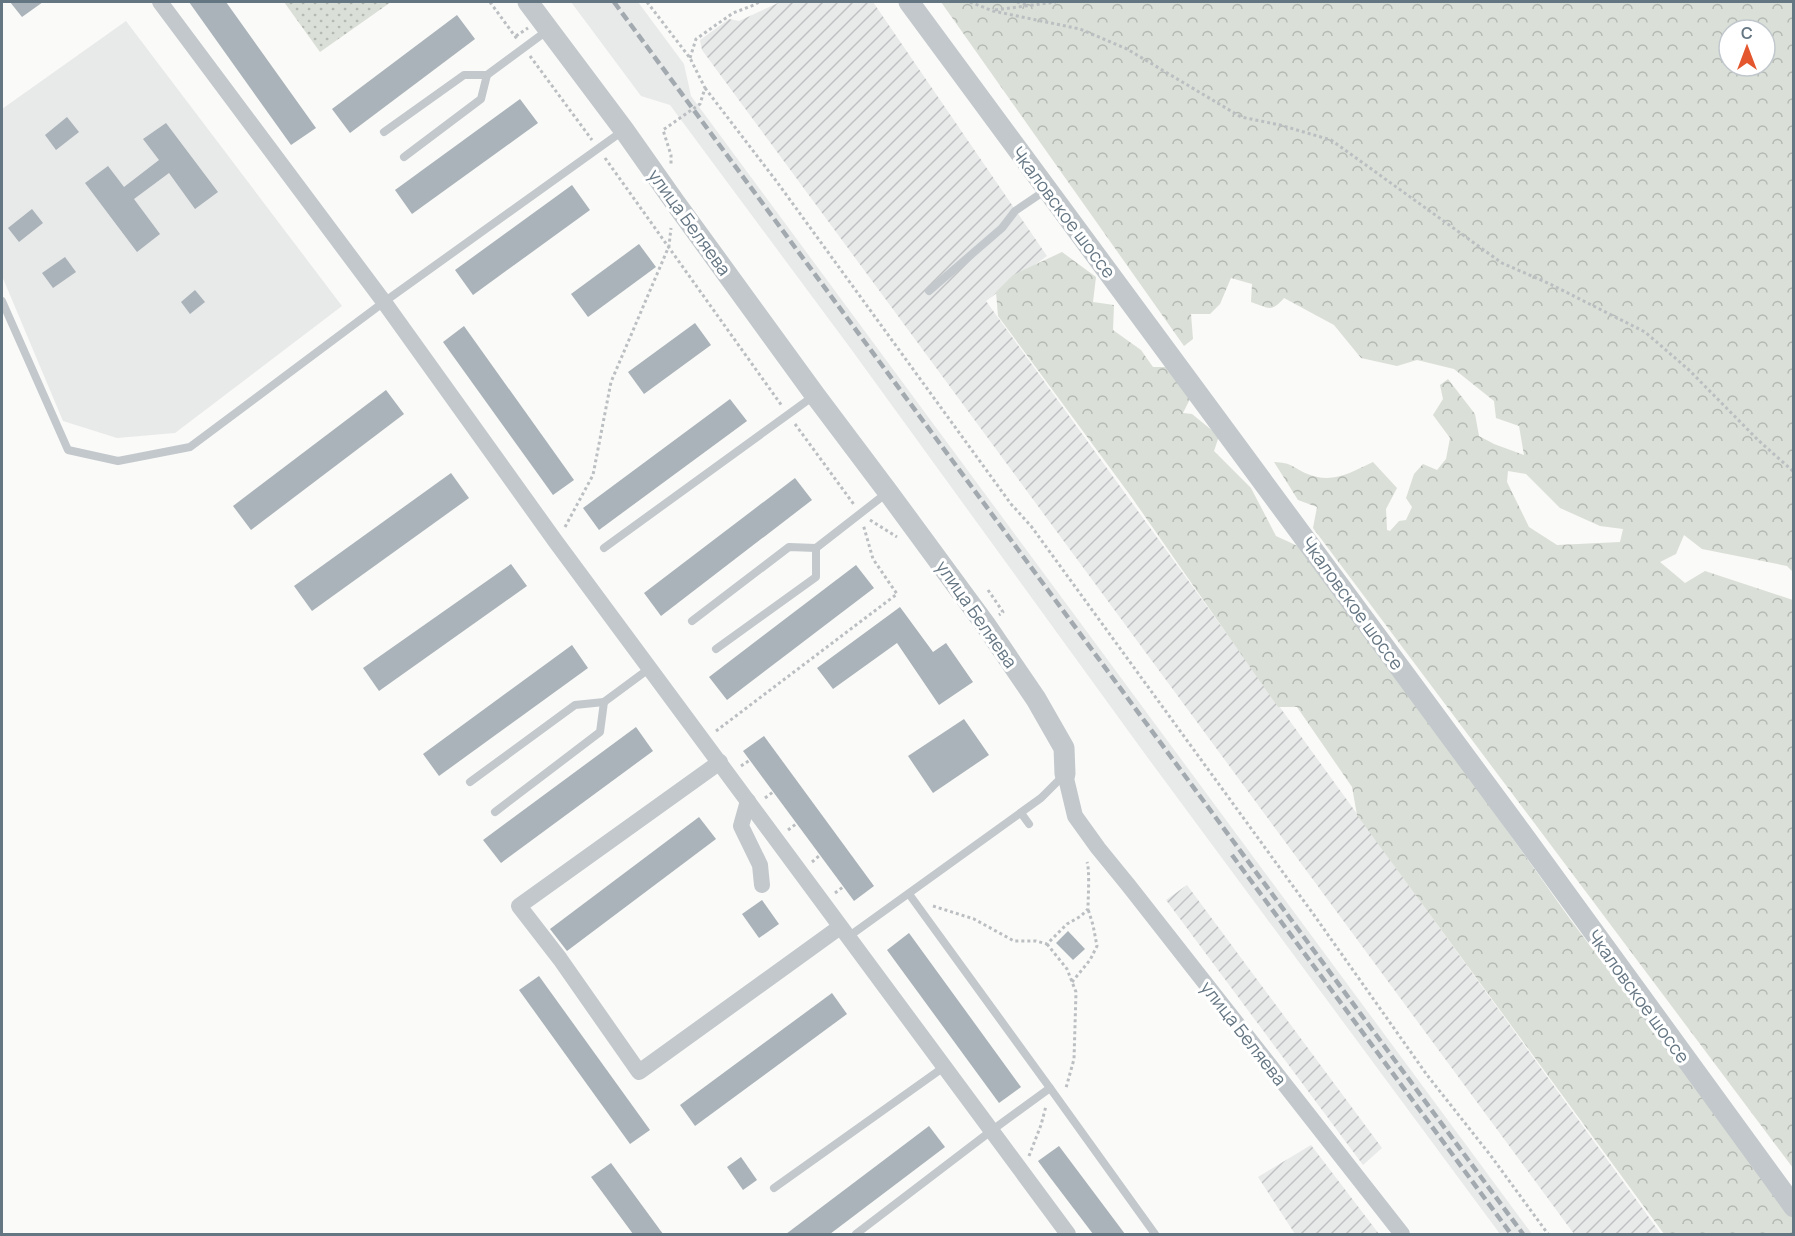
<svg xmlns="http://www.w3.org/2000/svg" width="1795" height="1236" font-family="Manrope,sans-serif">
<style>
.built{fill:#e8e9e9}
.industrial{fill:url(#industrial-furrows)}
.grass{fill:url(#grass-dots)}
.forest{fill:url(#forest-crowns);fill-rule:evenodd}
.building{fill:#aab3b9}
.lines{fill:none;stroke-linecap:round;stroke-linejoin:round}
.path{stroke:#bbbfc2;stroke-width:3;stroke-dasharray:3 3;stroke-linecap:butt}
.service{stroke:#c3c8cc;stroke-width:8}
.minor{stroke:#c3c8cc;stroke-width:16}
.tertiary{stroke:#c3c8cc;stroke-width:21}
.rail{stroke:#a2aab0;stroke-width:4.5;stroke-dasharray:9 4.5;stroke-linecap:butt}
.labels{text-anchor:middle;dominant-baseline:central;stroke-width:6;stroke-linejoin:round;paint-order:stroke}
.street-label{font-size:18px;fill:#657683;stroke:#fff}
</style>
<defs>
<pattern id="industrial-furrows" width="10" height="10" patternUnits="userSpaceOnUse" patternTransform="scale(1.5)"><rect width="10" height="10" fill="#e8e9e9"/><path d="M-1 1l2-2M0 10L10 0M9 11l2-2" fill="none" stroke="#c0c1c2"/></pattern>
<pattern id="grass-dots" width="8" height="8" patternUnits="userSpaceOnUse" patternTransform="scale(1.5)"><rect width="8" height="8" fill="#dadfd7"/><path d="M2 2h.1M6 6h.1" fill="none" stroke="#b4b9b4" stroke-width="1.8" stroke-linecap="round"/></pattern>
<pattern id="forest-crowns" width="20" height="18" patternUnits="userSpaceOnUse" patternTransform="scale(1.5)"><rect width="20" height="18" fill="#dadfd7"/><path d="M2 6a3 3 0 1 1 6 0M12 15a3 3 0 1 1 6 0" fill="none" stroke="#b4b9b4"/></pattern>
</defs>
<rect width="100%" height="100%" fill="#fafaf8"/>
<g class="built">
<polygon points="571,2 638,2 684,64 691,96 1532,1234 1500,1234 1145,754 851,349 670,105 641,96"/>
<polygon points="126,21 342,306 175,433 117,438 63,421 2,276 2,109"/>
</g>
<g class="industrial">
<polygon points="780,2 873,2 1047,256 986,301 1661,1234 1574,1234 702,50 700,40 729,19 739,21"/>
<polygon points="1187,885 1382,1148 1363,1165 1166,900"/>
<polygon points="1311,1145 1379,1234 1295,1234 1258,1177"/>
</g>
<polygon class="grass" points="284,2 391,2 320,52"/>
<g class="forest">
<path d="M 941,2 L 1793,2 L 1793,572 L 1787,566 L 1702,549 L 1684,535 L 1676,554 L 1660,562 L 1685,583 L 1705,571 L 1793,600 L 1793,1168 L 1313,528 L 1317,507 L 1298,500 L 1274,462 C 1292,463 1291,466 1305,473 C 1332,485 1349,473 1373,462 L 1397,488 L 1386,509 L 1387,530 L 1390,531 L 1399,521 L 1406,520 L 1412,507 L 1406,498 L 1414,474 L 1423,464 L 1437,470 L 1446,459 L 1450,438 L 1433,415 L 1443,399 L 1440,385 L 1448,379 L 1475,414 L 1479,436 L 1494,444 L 1524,455 L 1519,426 L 1496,418 L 1494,401 L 1454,369 L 1417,360 L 1397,366 L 1361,358 L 1334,325 L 1284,298 C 1271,313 1269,308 1251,302 L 1252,284 L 1231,278 L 1220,304 L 1210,314 L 1191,314 L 1193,339 L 1184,346 ZM 1729,30 L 1765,30 L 1765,66 L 1729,66 ZM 1508,471 L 1526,474 L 1560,508 L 1600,526 L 1623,529 L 1620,542 L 1557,545 L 1529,527 L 1507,482 Z"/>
<polygon points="1062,252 1096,277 1093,302 1114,305 1113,330 1141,350 1153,367 1169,367 1191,397 1183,413 1192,414 1219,436 1214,451 1251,488 1276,536 1302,548 1373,642 1570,919 1793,1216 1793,1234 1664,1234 1357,815 1352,787 1297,707 1278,707 1130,495 998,316 996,292 1013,275"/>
</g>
<g class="building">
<polygon points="10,2 43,2 22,17"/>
<polygon points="189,2 226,2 316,128 291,145"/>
<polygon points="457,15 475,39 350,133 332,109"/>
<polygon points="520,99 538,123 412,214 395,190"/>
<polygon points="67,117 79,132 56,150 45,135"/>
<polygon points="166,123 218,192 195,209 169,173 134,199 160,234 137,252 85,183 108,166 124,187 159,160 143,139"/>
<polygon points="572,185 590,210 473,295 455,270"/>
<polygon points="32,209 43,223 19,242 8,228"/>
<polygon points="639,244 656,267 588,317 571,294"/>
<polygon points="65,257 76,272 53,288 42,273"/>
<polygon points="195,290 205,302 190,314 181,302"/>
<polygon points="695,323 711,345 644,394 628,372"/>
<polygon points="464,326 574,480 553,495 443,342"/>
<polygon points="386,390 404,414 251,530 233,506"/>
<polygon points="730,399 747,421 599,530 583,508"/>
<polygon points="451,473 469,498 312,611 294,586"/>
<polygon points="795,478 812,500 661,616 644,593"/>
<polygon points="511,564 527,586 379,691 363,668"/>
<polygon points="856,565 874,588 727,700 709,677"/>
<polygon points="900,607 933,652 946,643 973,682 939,705 897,643 833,689 817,668"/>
<polygon points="572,645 588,668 439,776 423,754"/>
<polygon points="964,719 989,755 933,793 908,756"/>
<polygon points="636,727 653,751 501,863 483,840"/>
<polygon points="764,736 874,886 854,901 743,751"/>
<polygon points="699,817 716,839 567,951 550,929"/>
<polygon points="762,900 779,924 759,938 742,914"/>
<polygon points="1068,931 1085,949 1073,960 1056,943"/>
<polygon points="909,933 1021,1087 999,1103 887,950"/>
<polygon points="539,976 650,1130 630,1144 519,990"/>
<polygon points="832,993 847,1014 695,1126 680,1105"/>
<polygon points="929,1126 945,1147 830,1234 786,1234"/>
<polygon points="1059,1146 1125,1234 1093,1234 1049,1176 1038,1161"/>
<polygon points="741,1157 757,1180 743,1190 727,1167"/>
<polygon points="611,1163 663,1234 633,1234 591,1177"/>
</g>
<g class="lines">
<g class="path">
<polyline points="490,2 517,39"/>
<polyline points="647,2 690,58 705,88 700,104 663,130 671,155 671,165"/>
<polyline points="970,2 993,11 1080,29 1127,49 1241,117 1280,125 1331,140 1502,263 1550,284 1645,332 1689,370 1759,441 1794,472"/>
<polyline points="1017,2 1027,5"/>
<polyline points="995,10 1056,2"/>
<polyline points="516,36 528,28"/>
<polyline points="530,56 592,140"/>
<polyline points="690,58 696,39 733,13 754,5 759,2"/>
<polyline points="705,88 777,182 1011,504 1031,526 1314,915 1427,1075 1491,1156 1548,1234"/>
<polyline points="605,158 782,406"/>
<polyline points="795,424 855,506"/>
<polyline points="870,520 897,537"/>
<polyline points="565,527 593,475 611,382 669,246 671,228"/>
<polyline points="988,590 1003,612 999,615"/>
<polyline points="716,731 897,594 873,559 863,524"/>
<polyline points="741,766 750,760"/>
<polyline points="765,798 773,792"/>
<polyline points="788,830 796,824"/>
<polyline points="812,862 820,855"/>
<polyline points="835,893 843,887"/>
<path d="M 933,906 L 974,919 L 1014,941 L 1036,941 L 1047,944 L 1067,924 L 1081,916 L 1088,909 C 1088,898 1090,870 1087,862"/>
<polyline points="1047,944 1067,969 1076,992 1074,1059 1066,1088"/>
<polyline points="1072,982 1090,960 1097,946 1093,925 1088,909"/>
<polyline points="1029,1156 1041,1125 1046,1106"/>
</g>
<g class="service">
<polyline points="384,132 464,75 487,75"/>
<polyline points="404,157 481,99 487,75 548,30"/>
<polyline points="929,291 1002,228 1015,211 1046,190"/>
<polyline points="2,301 68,450 118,461 190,447 384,302 624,130"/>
<polyline points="604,548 815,395"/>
<polyline points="692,621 789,547 816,548"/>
<polyline points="716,649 816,577 816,548 888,492"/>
<polyline points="470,782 575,705 604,702 650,668"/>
<polyline points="495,812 600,732 604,702"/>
<polyline points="1021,813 1029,824"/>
<polyline points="909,894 1050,1088 1155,1234"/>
<polyline points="848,937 1041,798 1064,775"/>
<polyline points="774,1188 944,1067"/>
<polyline points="856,1234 991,1131 1050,1088"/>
</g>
<g class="minor">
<polyline points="160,2 384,302 556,542 1068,1234"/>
<polyline points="720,762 519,906 560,959 639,1072 840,927"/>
<polyline points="1065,774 1075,816 1098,848 1129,886 1402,1234"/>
<polyline points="748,801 741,826 760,865 762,885"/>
</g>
<g class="tertiary">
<polyline points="528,2 624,130 674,201 815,395 888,492 985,624 1036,699 1064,748 1065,774"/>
<polyline points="909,2 1521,832 1794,1207"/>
</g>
<g class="rail">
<polyline points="614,2 1523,1234"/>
<polyline points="1232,855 1511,1234"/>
</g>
</g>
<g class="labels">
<g class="street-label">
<text transform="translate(1064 212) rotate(53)">Чкаловское шоссе</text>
<text transform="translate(690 222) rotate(54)">улица Беляева</text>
<text transform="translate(1353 603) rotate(54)">Чкаловское шоссе</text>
<text transform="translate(977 614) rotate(55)">улица Беляева</text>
<text transform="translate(1639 996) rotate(54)">Чкаловское шоссе</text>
<text transform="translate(1244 1033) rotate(52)">улица Беляева</text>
</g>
</g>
<rect width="1795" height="1236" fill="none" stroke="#657683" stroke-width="6"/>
<g transform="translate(1747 48)"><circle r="28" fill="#ffffff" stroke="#c1c8cd" stroke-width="1.5"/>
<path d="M0-4.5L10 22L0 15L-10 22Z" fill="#e4572e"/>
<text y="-9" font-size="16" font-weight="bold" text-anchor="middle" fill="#657683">С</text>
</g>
</svg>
